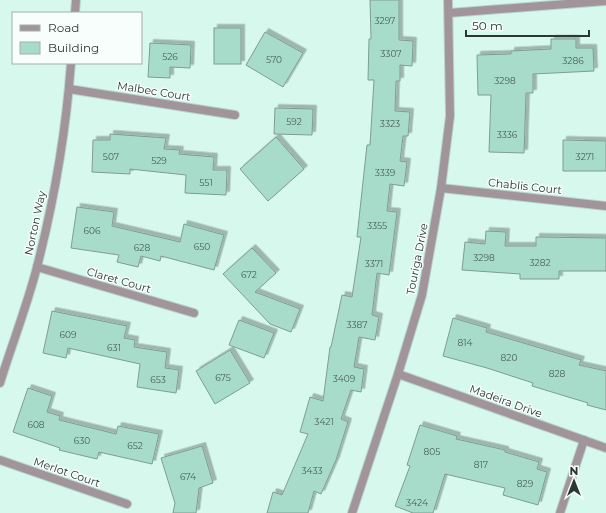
<svg xmlns="http://www.w3.org/2000/svg" width="606" height="513" font-family="Montserrat,sans-serif">
<style>
.building{fill:#a7dccb;stroke:#7e9d92;filter:url(#shadow)}
.lines{fill:none;stroke-linecap:round;stroke-linejoin:round}
.street-casing{stroke:#b8d5cb;stroke-width:10}
.street{stroke:#a1959b;stroke-width:8}
.labels{text-anchor:middle;dominant-baseline:central;stroke-width:3;stroke-linejoin:round;paint-order:stroke}
.number-label{font-size:9px;fill:#496059}
.street-label{font-size:11px;fill:#2a3733;stroke:#f7fefc}
</style>
<defs>
<filter id="shadow"><feDropShadow dx="3.5" dy="-3.5" stdDeviation="0" flood-color="#0004"/></filter>
</defs>
<rect width="100%" height="100%" fill="#d7f8ec"/>
<g class="building">
<polygon points="370,0 399,0 399,40 413,41 412,66 400,65 400,81 396,81 395,111 410,112 408,136 403,136 400,161 407,162 404,186 390,184 387,211 397,212 389,275 377,273 372,315 379,317 375,340 359,337 354,367 364,369 361,392 351,390 341,419 348,422 336,460 321,494 314,491 308,513 267,513 273,492 282,495 308,434 300,432 310,397 323,401 330,347 331,347 342,295 352,297 361,237 357,237 367,145 370,145 374,80 368,80 369,39 371,39"/>
<rect x="214" y="28" width="27" height="36"/>
<polygon points="265,32 303,53 283,87 246,65"/>
<polygon points="551,39 576,39 576,48 593,48 594,71 533,74 533,93 526,93 524,153 489,152 491,95 478,95 477,55 511,54 511,51 551,49"/>
<polygon points="150,43 191,45 190,68 170,67 170,78 148,77"/>
<polygon points="275,108 313,109 312,135 274,134"/>
<polygon points="110,134 166,138 164,149 180,150 179,154 214,157 213,170 227,170 226,195 185,193 186,175 130,169 130,174 92,172 93,140 110,140"/>
<polygon points="276,137 304,169 268,201 240,169"/>
<polygon points="563,140 606,141 606,171 563,171"/>
<polygon points="77,207 114,212 112,226 180,242 184,224 224,235 214,270 161,256 160,261 141,256 138,267 117,262 119,255 71,248"/>
<polygon points="486,231 506,232 505,246 536,246 536,237 606,238 606,271 559,271 559,279 520,279 520,274 462,270 465,242 485,244"/>
<polygon points="252,248 276,273 255,292 300,309 291,332 270,324 223,274"/>
<polygon points="52,311 127,326 124,338 135,340 134,347 167,352 165,368 179,370 176,393 137,387 140,364 68,348 66,358 43,353"/>
<polygon points="453,318 487,328 486,332 581,360 579,365 606,371 606,410 587,405 588,403 532,386 533,383 487,368 443,356"/>
<polygon points="239,320 274,333 264,358 229,345"/>
<polygon points="230,350 250,383 215,404 196,371"/>
<polygon points="28,388 52,396 47,412 60,416 59,420 116,434 118,426 159,434 152,464 99,452 97,459 59,450 60,448 13,432"/>
<polygon points="420,425 457,436 456,439 505,450 505,452 539,462 537,469 547,472 538,505 503,495 505,488 445,474 433,513 413,513 395,506 410,466 407,465"/>
<polygon points="202,446 213,483 199,488 196,513 173,513 175,503 161,458"/>
</g>
<g class="lines">
<g class="street-casing">
<g id="street">
<polyline points="75,13 76,0"/>
<polyline points="449,13 606,1"/>
<polyline points="69,89 235,115"/>
<polyline points="441,188 606,206"/>
<polyline points="37,267 194,313"/>
<polyline points="398,374 606,448"/>
<path d="M 0,383 C 12,344 27,306 37,267 C 54,201 66,131 71,63"/>
<polyline points="0,460 127,504"/>
<polyline points="352,513 398,374 422,295 441,188 450,116 448,0"/>
<polyline points="560,513 584,440"/>
</g>
</g>
<use href="#street" class="street"/>
</g>
<g class="labels">
<g class="number-label">
<text x="385" y="20">3297</text>
<text x="391" y="53">3307</text>
<text x="170" y="56">526</text>
<text x="274" y="59">570</text>
<text x="573" y="60">3286</text>
<text x="505" y="80">3298</text>
<text x="294" y="121">592</text>
<text x="390" y="123">3323</text>
<text x="507" y="134">3336</text>
<text x="111" y="156">507</text>
<text x="585" y="156">3271</text>
<text x="159" y="160">529</text>
<text x="385" y="172">3339</text>
<text x="206" y="182">551</text>
<text x="377" y="225">3355</text>
<text x="92" y="230">606</text>
<text x="202" y="246">650</text>
<text x="142" y="247">628</text>
<text x="484" y="257">3298</text>
<text x="540" y="262">3282</text>
<text x="374" y="263">3371</text>
<text x="249" y="274">672</text>
<text x="357" y="324">3387</text>
<text x="68" y="334">609</text>
<text x="465" y="342">814</text>
<text x="114" y="347">631</text>
<text x="509" y="357">820</text>
<text x="557" y="373">828</text>
<text x="223" y="377">675</text>
<text x="344" y="378">3409</text>
<text x="158" y="379">653</text>
<text x="324" y="421">3421</text>
<text x="36" y="424">608</text>
<text x="82" y="440">630</text>
<text x="135" y="445">652</text>
<text x="432" y="451">805</text>
<text x="481" y="464">817</text>
<text x="312" y="470">3433</text>
<text x="188" y="476">674</text>
<text x="525" y="483">829</text>
<text x="417" y="502">3424</text>
</g>
<g class="street-label">
<text transform="translate(154 91) rotate(9)">Malbec Court</text>
<text transform="translate(525 186) rotate(6)">Chablis Court</text>
<text transform="translate(35 223) rotate(-78)">Norton Way</text>
<text transform="translate(417 259) rotate(-79)">Touriga Drive</text>
<text transform="translate(119 280) rotate(16)">Claret Court</text>
<text transform="translate(506 401) rotate(20)">Madeira Drive</text>
<text transform="translate(67 472) rotate(19)">Merlot Court</text>
</g>
</g>
<rect x="12" y="12" width="130" height="52" fill="#f7fefc" stroke="#a5aeac"/>
<rect x="20" y="25" width="20" height="6" fill="#a1959b" stroke="#a5aeac"/>
<text x="48" y="32" font-size="12" fill="#2a3733">Road</text>
<rect x="20" y="42" width="20" height="12" fill="#a7dccb" stroke="#a5aeac"/>
<text x="48" y="52" font-size="12" fill="#2a3733">Building</text>
<g transform="translate(574 481)" stroke="#f7fefc" stroke-width="3" paint-order="stroke">
<path d="M0-3L7 15L0 10L-7 15Z" fill="#2a3733"/>
<text y="-6" font-size="11" font-weight="bold" text-anchor="middle" fill="#2a3733">N</text>
</g>
<path d="M466 30v6h123v-6" fill="none" stroke="#2a3733" stroke-width="2"/>
<text x="472" y="30" font-size="12" fill="#2a3733" stroke="#f7fefc" stroke-width="3" paint-order="stroke">50 m</text>
</svg>
